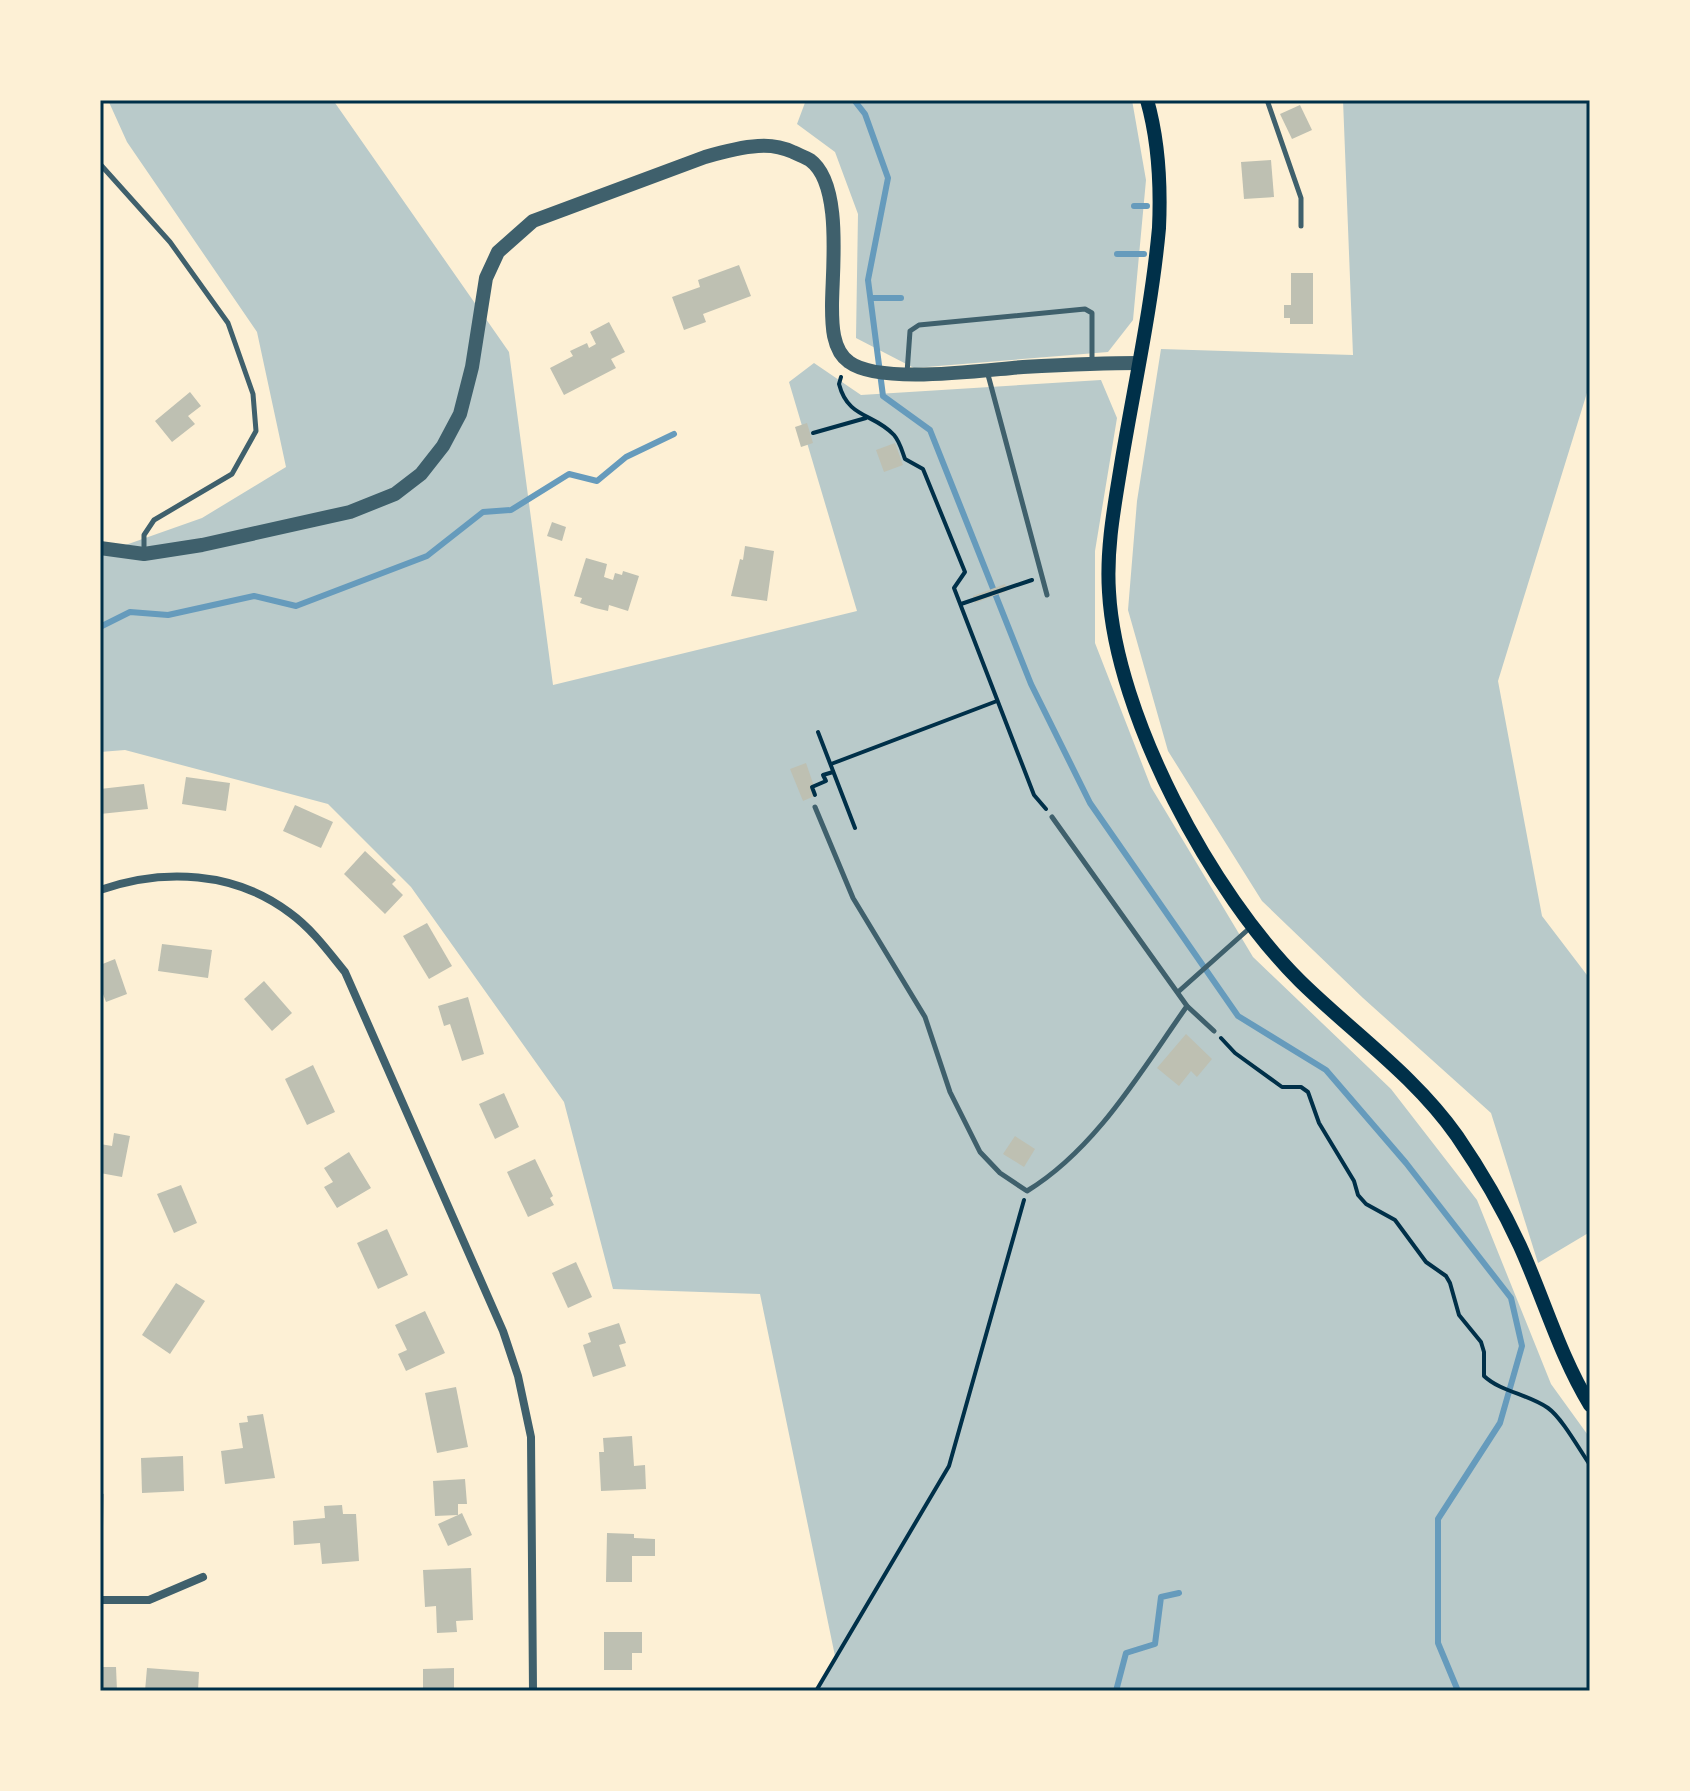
<svg xmlns="http://www.w3.org/2000/svg" width="1690" height="1791" font-family="Arial,sans-serif">
<style>
.green{fill:#b9caca}
.lines{fill:none;stroke-linecap:round;stroke-linejoin:round}
.stream{stroke:#669bbc;stroke-width:6}
.building{fill:#bec0b2}
.path{stroke:#003049;stroke-width:4}
.service{stroke:#3f606c;stroke-width:5}
.minor{stroke:#3f606c;stroke-width:8}
.tertiary{stroke:#3f606c;stroke-width:14}
.secondary{stroke:#003049;stroke-width:14}
.neatline{fill:none;stroke:#003049;stroke-width:3}
</style>
<rect width="100%" height="100%" fill="#fdf0d5"/>
<g class="green">
<polygon points="108,100 333,100 509,352 553,685 857,611 789,382 814,363 861,395 1101,380 1117,418 1095,551 1095,643 1151,787 1253,957 1391,1089 1477,1200 1551,1384 1590,1438 1590,1691 815,1691 835,1656 760,1294 613,1289 564,1102 411,887 328,804 125,750 100,752 100,554 202,518 286,467 257,332 127,142"/>
<polygon points="806,100 1132,100 1146,180 1133,320 1108,352 914,368 856,338 858,214 835,152 797,124"/>
<polygon points="1343,100 1590,100 1590,383 1498,681 1542,916 1590,979 1590,1232 1538,1263 1491,1113 1363,998 1262,901 1168,751 1128,610 1137,501 1161,349 1353,355"/>
</g>
<g class="lines">
<g class="stream">
<polyline points="854,100 865,114 888,178 868,280 883,396 930,430 1031,684 1090,803 1238,1016 1326,1070 1406,1163 1511,1298 1522,1346 1500,1423 1438,1519 1438,1643 1458,1691"/>
<polyline points="1134,206 1147,206"/>
<polyline points="1117,254 1144,254"/>
<polyline points="871,298 901,298"/>
<polyline points="100,627 130,612 168,615 254,596 296,606 427,556 483,512 511,510 569,474 597,481 626,457 674,434"/>
<polyline points="1116,1691 1126,1653 1155,1644 1161,1597 1179,1593"/>
</g>
</g>
<g class="building">
<polygon points="1300,105 1312,130 1292,139 1280,114"/>
<polygon points="1271,160 1274,197 1244,199 1241,162"/>
<polygon points="739,265 751,296 703,314 706,322 684,330 672,297 700,287 698,280"/>
<polygon points="1291,273 1313,273 1313,324 1290,324 1290,318 1284,318 1284,305 1291,305"/>
<polygon points="609,322 625,352 611,359 616,368 564,395 550,368 573,356 570,351 587,343 589,348 596,344 590,332"/>
<polygon points="190,392 201,406 188,416 195,424 172,442 155,421"/>
<polygon points="807,423 813,443 801,447 795,427"/>
<polygon points="895,443 903,465 884,472 876,450"/>
<polygon points="552,522 566,527 562,541 547,536"/>
<polygon points="745,546 774,551 767,601 731,596 740,559 743,560"/>
<polygon points="586,558 607,564 604,577 613,580 615,573 622,575 623,571 639,576 628,611 609,605 608,611 595,608 580,603 582,598 574,596"/>
<polygon points="1005,584 1007,591 975,603 973,596"/>
<polygon points="806,763 817,795 803,801 790,769"/>
<polygon points="186,777 230,783 226,811 182,804"/>
<polygon points="144,784 148,809 100,814 100,789"/>
<polygon points="295,805 333,822 321,848 283,831"/>
<polygon points="365,851 396,880 392,884 403,895 385,914 344,874"/>
<polygon points="427,923 452,966 429,979 403,936"/>
<polygon points="162,944 212,950 208,978 158,971"/>
<polygon points="115,959 127,994 106,1002 103,994 100,995 100,965"/>
<polygon points="264,981 292,1013 272,1031 244,999"/>
<polygon points="468,997 484,1054 462,1061 450,1024 444,1026 438,1006"/>
<polygon points="1186,1034 1212,1059 1197,1077 1191,1071 1179,1086 1157,1068"/>
<polygon points="313,1065 335,1112 307,1125 285,1079"/>
<polygon points="504,1093 519,1127 495,1139 479,1104"/>
<polygon points="114,1133 130,1136 122,1177 100,1173 100,1144 112,1146"/>
<polygon points="1015,1136 1035,1149 1024,1167 1003,1154"/>
<polygon points="349,1152 371,1188 337,1208 324,1187 333,1182 324,1168"/>
<polygon points="535,1159 553,1196 550,1198 554,1205 528,1217 507,1172"/>
<polygon points="181,1185 197,1223 174,1233 157,1194"/>
<polygon points="387,1229 408,1275 378,1289 357,1243"/>
<polygon points="576,1262 592,1297 568,1308 552,1273"/>
<polygon points="176,1283 205,1301 170,1354 142,1335"/>
<polygon points="425,1311 445,1353 406,1371 398,1354 407,1350 395,1325"/>
<polygon points="619,1323 626,1343 619,1345 626,1366 593,1377 583,1345 591,1342 588,1333"/>
<polygon points="456,1387 468,1447 437,1453 425,1393"/>
<polygon points="263,1414 275,1478 225,1484 221,1451 243,1448 239,1423 248,1422 247,1416"/>
<polygon points="632,1436 634,1466 645,1465 646,1489 601,1491 599,1452 604,1452 603,1438"/>
<polygon points="183,1456 184,1491 142,1493 141,1458"/>
<polygon points="465,1479 467,1504 458,1504 458,1515 462,1513 472,1535 448,1546 438,1524 458,1515 435,1516 433,1481"/>
<polygon points="100,1493 104,1494 103,1527 100,1527"/>
<polygon points="342,1505 343,1514 356,1514 359,1561 322,1564 320,1543 294,1545 293,1521 325,1518 324,1506"/>
<polygon points="607,1533 634,1534 634,1538 655,1539 655,1556 632,1556 632,1582 606,1582"/>
<polygon points="471,1568 473,1620 456,1621 457,1632 437,1633 436,1606 425,1607 423,1570"/>
<polygon points="604,1632 642,1632 642,1653 632,1653 632,1670 604,1670"/>
<polygon points="100,1667 116,1667 117,1691 100,1691"/>
<polygon points="147,1668 199,1672 198,1691 145,1691"/>
<polygon points="454,1668 454,1691 423,1691 423,1669"/>
</g>
<g class="lines">
<g class="path">
<path d="M 841,377 L 839,384 C 848,419 874,413 894,435 C 900,442 902,451 905,459 L 923,469 L 965,572 L 954,588 L 1034,795 L 1046,809"/>
<polyline points="813,433 866,418"/>
<polyline points="961,604 1032,580"/>
<polyline points="818,732 855,828"/>
<polyline points="831,764 997,701"/>
<polyline points="815,795 812,787 826,781 823,775 833,772"/>
<path d="M 1221,1038 L 1235,1053 L 1282,1087 L 1301,1087 L 1308,1092 L 1319,1123 L 1354,1181 L 1358,1195 L 1366,1204 L 1395,1220 L 1426,1262 L 1446,1276 L 1450,1283 L 1459,1315 L 1481,1342 L 1484,1352 L 1484,1376 C 1501,1392 1528,1394 1548,1408 C 1562,1418 1579,1449 1590,1465"/>
<polyline points="816,1691 949,1466 1024,1200"/>
</g>
<g class="service">
<polyline points="1267,100 1301,198 1301,226"/>
<polyline points="100,164 170,242 228,323 253,394 256,431 232,474 154,520 144,535 144,553"/>
<polyline points="987,371 1047,595"/>
<polyline points="907,373 910,331 919,325 1085,309 1092,313 1092,363"/>
<path d="M 815,807 L 853,898 L 925,1017 L 950,1092 L 980,1152 L 1000,1173 L 1027,1191 C 1096,1149 1141,1071 1187,1006"/>
<polyline points="1052,817 1187,1006 1214,1031"/>
<polyline points="1178,992 1252,926"/>
</g>
<g class="minor">
<path d="M 100,890 C 163,868 235,871 290,913 C 312,929 328,951 345,972 L 503,1331 L 518,1376 L 531,1437 L 533,1691"/>
<polyline points="100,1600 149,1600 203,1577"/>
</g>
<path class="tertiary" d="M 100,548 L 144,554 L 202,545 L 350,512 L 395,494 L 421,474 L 443,446 L 460,414 L 472,367 L 486,278 L 498,252 L 533,221 L 705,157 C 722,152 740,147 758,146 C 771,145 782,147 793,152 C 799,155 805,157 810,160 C 843,184 832,270 832,306 C 832,324 832,350 849,362 C 880,385 983,370 1023,367 C 1061,365 1099,363 1138,363"/>
<path class="secondary" d="M 1147,100 C 1159,142 1161,184 1159,228 C 1152,305 1135,382 1122,459 C 1115,503 1106,547 1109,592 C 1116,716 1212,894 1300,981 C 1353,1033 1414,1075 1457,1136 C 1481,1171 1502,1207 1520,1246 C 1544,1299 1560,1356 1590,1405"/>
</g>
<rect width="1690" height="1791" fill="none" stroke="#fdf0d5" stroke-width="204"/>
<rect x="102" y="102" width="1486" height="1587" class="neatline"/>
</svg>
